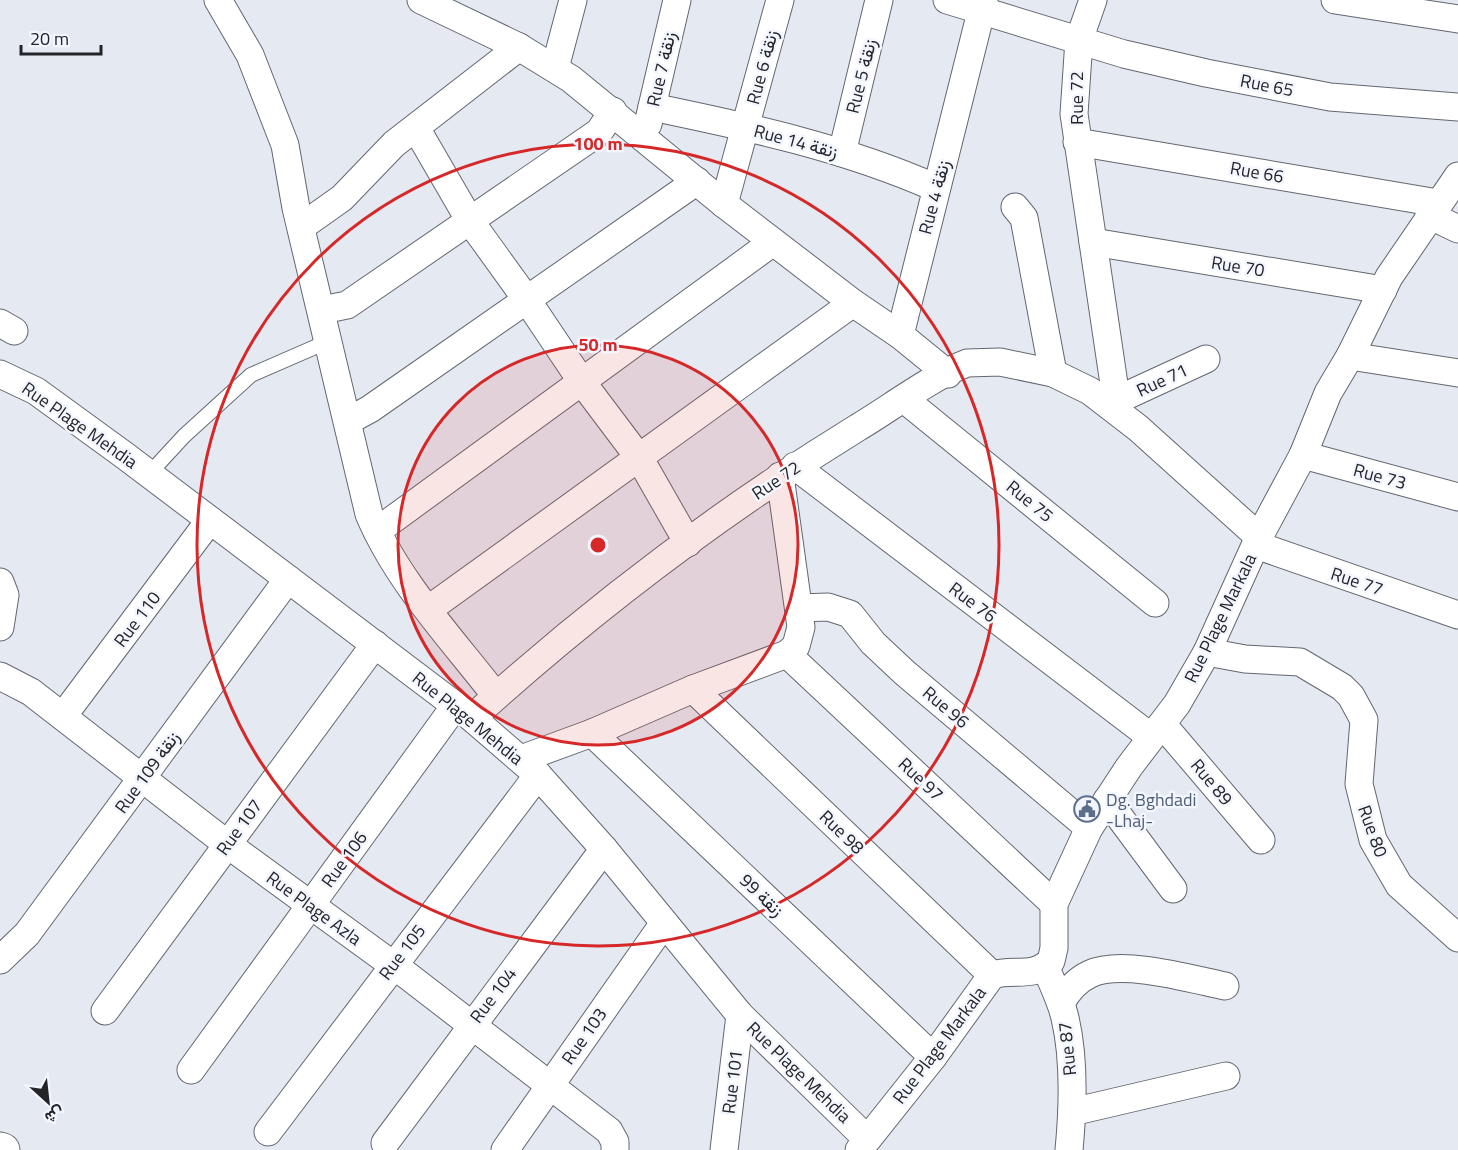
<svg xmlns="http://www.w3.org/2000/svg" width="1458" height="1150" font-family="'Titillium Web',Vazirmatn,sans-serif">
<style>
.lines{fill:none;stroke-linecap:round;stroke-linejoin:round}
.service-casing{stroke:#63676f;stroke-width:16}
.minor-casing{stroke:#63676f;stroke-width:29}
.tertiary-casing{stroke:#63676f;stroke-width:35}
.service{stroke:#fff;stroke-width:14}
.minor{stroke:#fff;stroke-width:27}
.tertiary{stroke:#fff;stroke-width:33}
.ring{fill:none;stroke:#d62828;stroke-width:3}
.labels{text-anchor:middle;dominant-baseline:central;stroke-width:5;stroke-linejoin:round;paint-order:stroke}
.street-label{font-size:18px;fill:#232428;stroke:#f3f6fe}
.service-label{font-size:18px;fill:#4e5e75;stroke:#f3f6fe;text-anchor:start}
.centre{fill:#d62828;stroke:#f3f6fe;stroke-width:3}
.ring-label{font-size:18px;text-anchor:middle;font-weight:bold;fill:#d62828;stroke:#f3f6fe;stroke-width:5;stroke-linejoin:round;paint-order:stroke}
</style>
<rect width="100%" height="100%" fill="#e5e9f2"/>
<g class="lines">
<g class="service-casing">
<polyline id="service" points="149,474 184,436 251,375 329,341"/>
</g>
<g class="minor-casing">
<g id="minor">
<path d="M 218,0 L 250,55 L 285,145 L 296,208 L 369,514 C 397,581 452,639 496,696"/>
<polyline points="421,0 519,47 571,79 724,204 853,303 900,335"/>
<polyline points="947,0 1124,54 1206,73 1330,97 1458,107"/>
<polyline points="1093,0 1079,40 1074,114 1118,411"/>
<polyline points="1335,0 1458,19"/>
<polyline points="555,68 573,0"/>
<path d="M 652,107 C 749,127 846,148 936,188"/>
<polyline points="648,124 677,0"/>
<polyline points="416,128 470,221 527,300 582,382 640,459 688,543"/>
<polyline points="1077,142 1438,203"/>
<polyline points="842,153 879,0"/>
<polyline points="724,204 780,0"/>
<polyline points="1015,207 1024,218 1053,373"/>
<polyline points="1429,215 1458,229"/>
<polyline points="301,227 342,198 394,144 519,47"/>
<polyline points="1093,242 1383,290"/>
<polyline points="322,310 347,305 599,132 613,111"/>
<polyline points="0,323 14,331"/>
<polyline points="1350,356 1458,373"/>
<polyline points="0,374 36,391 124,455 472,718 538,775 604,849 740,1015 867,1139"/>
<polyline points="948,374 900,335 984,0"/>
<polyline points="904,399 1155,603"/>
<polyline points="1117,400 1206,359"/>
<polyline points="348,421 370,409 697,181"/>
<polyline points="1303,455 1458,497"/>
<polyline points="795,466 1151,737"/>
<polyline points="377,531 773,242"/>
<polyline points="1256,545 1458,615"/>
<polyline points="0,582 5,595 0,627"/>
<polyline points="799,608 828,607 850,614 873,643 905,673 1089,828"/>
<polyline points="429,609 853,303"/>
<polyline points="1207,652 1245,659 1300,662 1342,687 1351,696 1364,720 1359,784 1373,840 1399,885 1458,938"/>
<polyline points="787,654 1054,904"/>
<polyline points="0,676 31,692 227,844 408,976 609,1131 615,1142 615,1150"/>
<polyline points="693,689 992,975"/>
<polyline points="63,716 210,520"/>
<path d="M 472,718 C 589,612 722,511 857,428 C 889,409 933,376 967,363 L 1000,362 L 1053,373 L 1090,391 L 1138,428 L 1259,537"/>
<polyline points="1163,725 1261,840"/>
<polyline points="592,733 933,1057"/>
<polyline points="521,759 592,733 693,689 787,654 796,646 801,627 780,476"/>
<polyline points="1107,800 1173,889"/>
<polyline points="0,960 27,934 288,579"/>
<path d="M 1045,966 C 1052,983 1061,1000 1065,1018 C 1075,1060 1073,1108 1069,1150"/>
<path d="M 1061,1003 C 1068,990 1077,980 1090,974 C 1122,959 1191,979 1225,986"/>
<polyline points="105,1011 375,644"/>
<polyline points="191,1070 455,706"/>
<polyline points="1072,1112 1226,1076"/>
<polyline points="268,1132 538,775"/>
<polyline points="385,1143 604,849"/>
<polyline points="505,1150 664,923"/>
<polyline points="724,1150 740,1015"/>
<path d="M 859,1150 L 933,1057 L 992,975 C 1013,968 1033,979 1051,961 L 1054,948 L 1054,904 L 1089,828 L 1129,767 L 1177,704 L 1207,652 L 1259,537 L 1303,455 L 1328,393 L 1350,356 L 1389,277 L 1458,176"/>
</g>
</g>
<g class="tertiary-casing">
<polyline id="tertiary" points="0,1149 3,1150"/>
</g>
<use href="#service" class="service"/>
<use href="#minor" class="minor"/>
<use href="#tertiary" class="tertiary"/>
</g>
<circle cx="598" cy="545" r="200" fill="#d62828" fill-opacity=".12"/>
<g class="ring">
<circle cx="598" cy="545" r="200"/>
<circle cx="598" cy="545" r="401"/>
</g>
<defs>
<g id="civic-ring" transform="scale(1.35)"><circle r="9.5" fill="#f3f6fe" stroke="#5c6f8a" stroke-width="1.5"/><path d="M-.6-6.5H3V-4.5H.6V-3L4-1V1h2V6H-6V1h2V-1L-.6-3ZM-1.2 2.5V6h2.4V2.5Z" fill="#5c6f8a"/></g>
</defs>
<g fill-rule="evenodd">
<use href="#civic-ring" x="1087" y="809"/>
</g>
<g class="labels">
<g class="street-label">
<text transform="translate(762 67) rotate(-75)">Rue 6 زنقة</text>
<text transform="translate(661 69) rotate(-77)">Rue 7 زنقة</text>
<text transform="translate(861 76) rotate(-76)">Rue 5 زنقة</text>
<text transform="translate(1267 85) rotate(11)">Rue 65</text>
<text transform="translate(1076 98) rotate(-90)">Rue 72</text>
<text transform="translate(796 141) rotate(15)">Rue 14 زنقة</text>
<text transform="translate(1257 172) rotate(10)">Rue 66</text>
<text transform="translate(934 197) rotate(-75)">Rue 4 زنقة</text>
<text transform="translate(1238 266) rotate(9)">Rue 70</text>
<text transform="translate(1162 380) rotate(-25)">Rue 71</text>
<text transform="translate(80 425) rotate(35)">Rue Plage Mehdia</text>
<text transform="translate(1380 476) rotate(15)">Rue 73</text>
<text transform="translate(776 480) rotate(-34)">Rue 72</text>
<text transform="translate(1030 501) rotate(39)">Rue 75</text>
<text transform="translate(1357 581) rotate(18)">Rue 77</text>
<text transform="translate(973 602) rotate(37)">Rue 76</text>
<text transform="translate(1220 618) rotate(-64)">Rue Plage Markala</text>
<text transform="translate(137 619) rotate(-53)">Rue 110</text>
<text transform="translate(946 707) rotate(40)">Rue 96</text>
<text transform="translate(468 718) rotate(39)">Rue Plage Mehdia</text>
<text transform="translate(147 772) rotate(-54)">Rue 109 زنقة</text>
<text transform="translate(921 779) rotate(43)">Rue 97</text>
<text transform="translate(1212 782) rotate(50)">Rue 89</text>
<text transform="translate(239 827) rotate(-54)">Rue 107</text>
<text transform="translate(1373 831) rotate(70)">Rue 80</text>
<text transform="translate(842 832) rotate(44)">Rue 98</text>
<text transform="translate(344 859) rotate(-54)">Rue 106</text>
<text transform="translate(762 895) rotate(44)">زنقة 99</text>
<text transform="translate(314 908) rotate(36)">Rue Plage Azla</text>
<text transform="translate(402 952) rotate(-53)">Rue 105</text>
<text transform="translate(493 995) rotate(-53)">Rue 104</text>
<text transform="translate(584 1036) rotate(-55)">Rue 103</text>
<text transform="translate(939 1045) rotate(-53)">Rue Plage Markala</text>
<text transform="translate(1067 1049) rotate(-96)">Rue 87</text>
<text transform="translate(799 1072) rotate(44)">Rue Plage Mehdia</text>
<text transform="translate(732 1082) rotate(-83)">Rue 101</text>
</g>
<g class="service-label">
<text x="1106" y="799">Dg. Bghdadi<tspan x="1106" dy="21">-Lhaj-</tspan></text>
</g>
</g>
<circle cx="598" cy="545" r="9" class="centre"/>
<g class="ring-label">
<text x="598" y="150">100 m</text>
<text x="598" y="351">50 m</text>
</g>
<g transform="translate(48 1102) rotate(153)" stroke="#f3f6fe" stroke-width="4.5" paint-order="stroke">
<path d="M0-4.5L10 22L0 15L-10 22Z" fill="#232428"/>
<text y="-9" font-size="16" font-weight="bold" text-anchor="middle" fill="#232428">ش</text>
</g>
<path d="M21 45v9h80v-9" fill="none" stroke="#232428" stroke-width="3"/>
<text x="30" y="45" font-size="18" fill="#232428" stroke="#f3f6fe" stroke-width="4.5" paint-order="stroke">20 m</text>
</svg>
